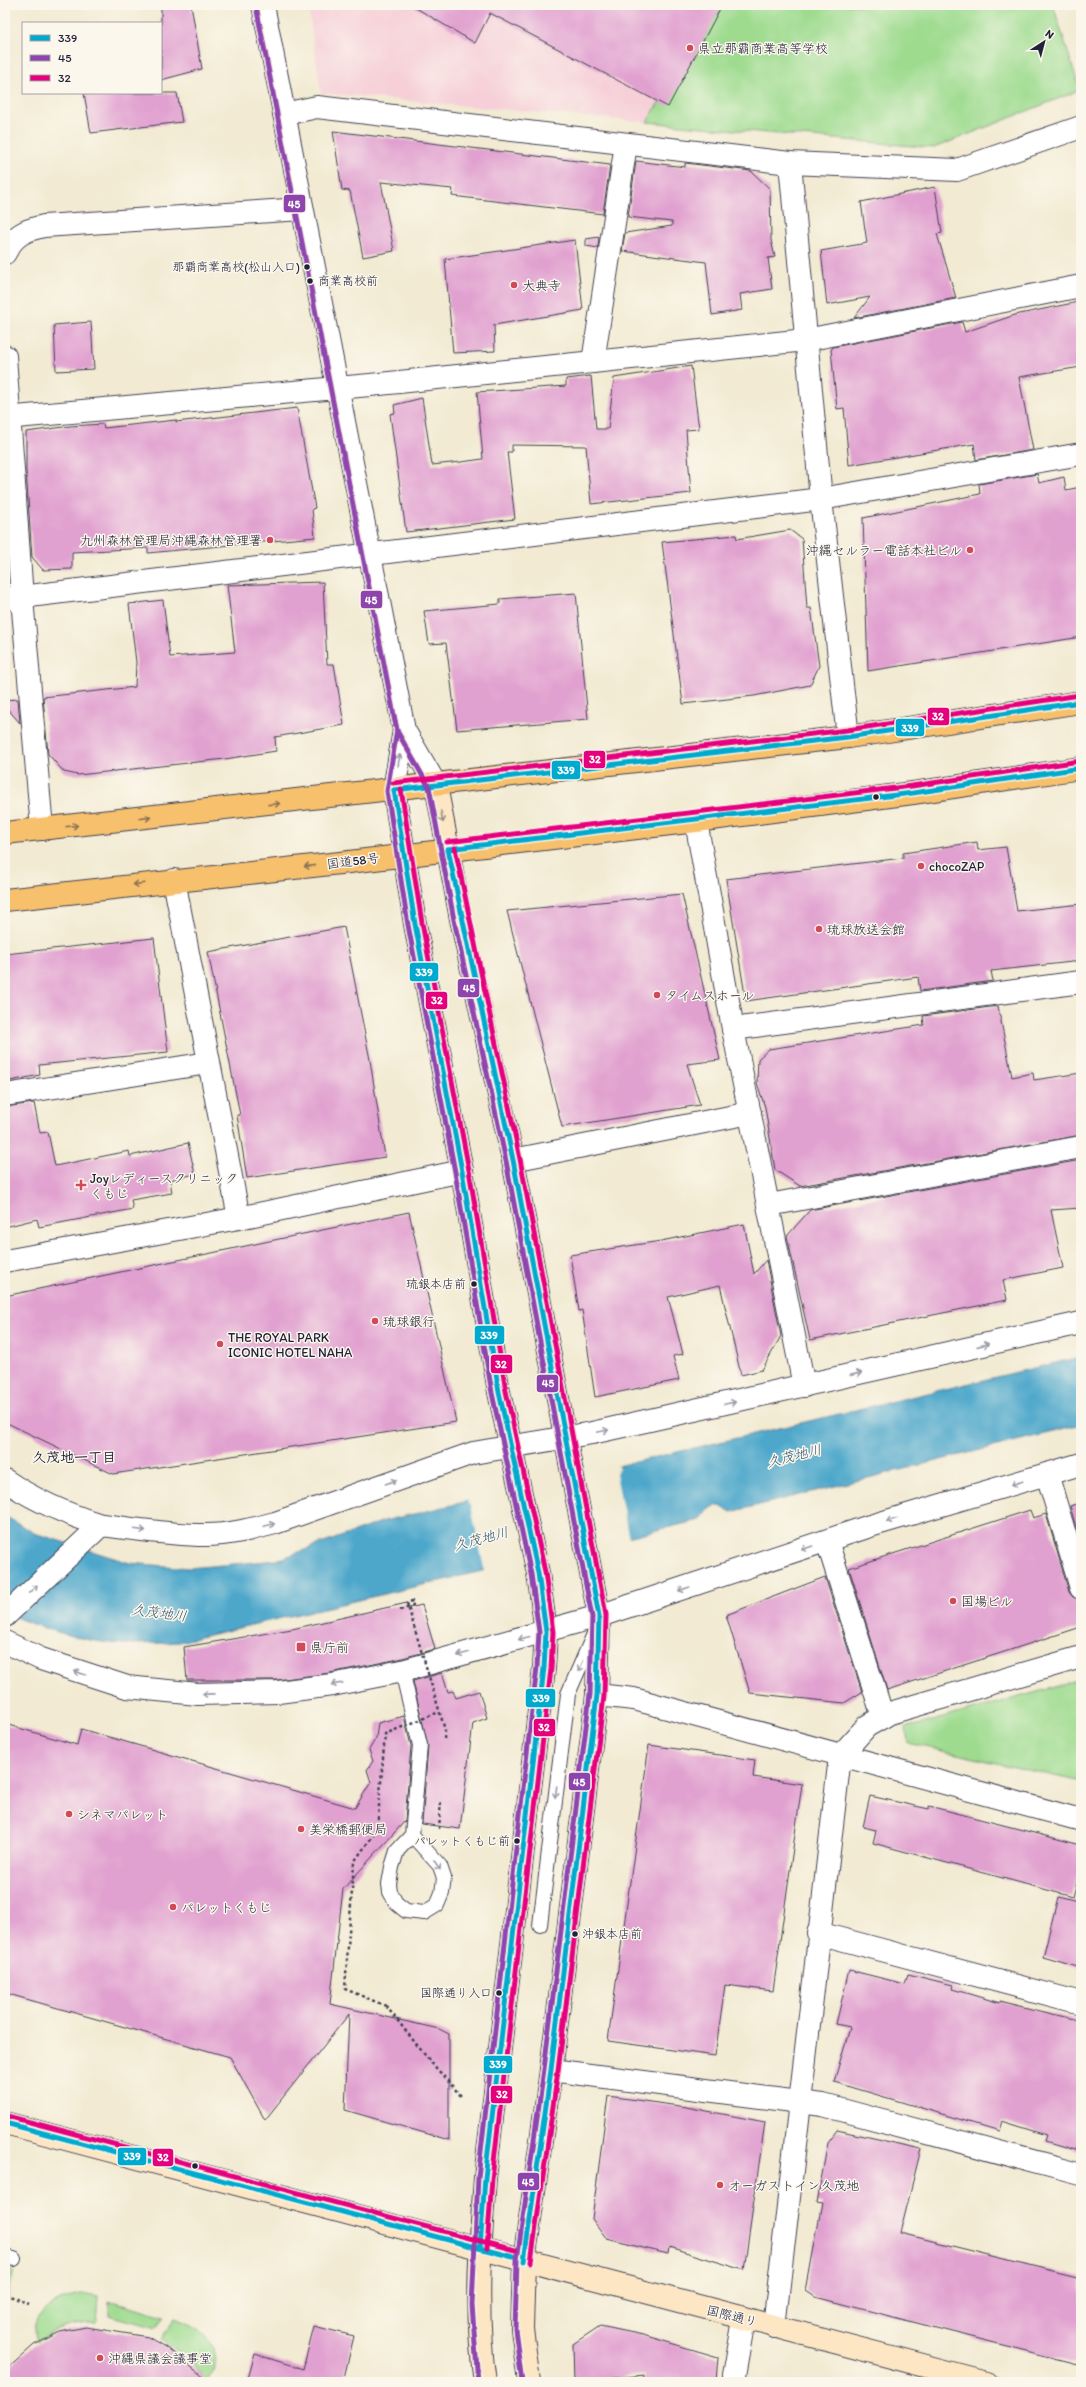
<svg xmlns="http://www.w3.org/2000/svg" width="1086" height="2387" font-family="Itim,'Klee One',sans-serif">
<style>
.built{fill:#f6cfd8}
.green{fill:#9edb8f;stroke:#607e65}
.water{fill:#4ea7cb;stroke:#386483}
.pier{fill:#f2ead2}
.building{fill:#e1a1d0}
.lines{fill:none;stroke-linecap:round;stroke-linejoin:round}
.service-casing{stroke:#414052;stroke-width:16}
.minor-casing{stroke:#414052;stroke-width:24}
.tertiary-casing{stroke:#414052;stroke-width:24}
.secondary-casing{stroke:#414052;stroke-width:24}
.trunk-casing{stroke:#414052;stroke-width:24}
.path{stroke:#414052;stroke-width:2.5;stroke-dasharray:3 3;stroke-linecap:butt}
.service{stroke:#fff;stroke-width:14}
.minor{stroke:#fff;stroke-width:22}
.tertiary{stroke:#fff;stroke-width:22}
.secondary{stroke:#fce6c4;stroke-width:22}
.trunk{stroke:#f7c06c;stroke-width:22}
.path-bridge{stroke:#414052;stroke-width:2.5;stroke-dasharray:3 3;stroke-linecap:butt}
.bus-1-casing{stroke:#fbf7ec;stroke-width:8}
.bus-2-casing{stroke:#fbf7ec;stroke-width:8}
.bus-3-casing{stroke:#fbf7ec;stroke-width:8}
.bus-1{stroke:#00a9ce;stroke-width:5}
.bus-2{stroke:#8e44ad;stroke-width:5}
.bus-3{stroke:#e5007d;stroke-width:5}
.oneway{stroke:#9c9ca7}
.oneway2{stroke:#8c7154}
.oneway3{stroke:#9a8e86}
.poi-dot{fill:#d1495b;stroke:#fbf7ec;stroke-width:1.5}
.bus-dot{fill:#22223b;stroke:#fbf7ec;stroke-width:1.5}
.labels{text-anchor:middle;dominant-baseline:central;stroke-width:3;stroke-linejoin:round;paint-order:stroke}
.bus-label{font-size:12px;fill:#22223b;stroke:#fbf7ec;text-anchor:end}
.poi-label{font-size:13px;fill:#22223b;stroke:#fbf7ec;text-anchor:start}
.street-label{font-size:13px;fill:#22223b;stroke:#fbf7ec}
.water-label{font-size:14px;font-style:italic;fill:#345775;stroke:#fbf7ec}
.neighbourhood-label{font-size:14px;font-weight:bold;fill:#22223b;stroke:#fbf7ec}
.line-badge{stroke:#fbf7ec;stroke-width:1.5}
.badge-label{font-size:11px;text-anchor:middle;font-weight:bold;fill:#fff}
</style>
<rect width="100%" height="100%" fill="#fbf7ec"/>
<filter id="ink" filterUnits="userSpaceOnUse"><feTurbulence type="fractalNoise" baseFrequency=".025" numOctaves="2"/><feDisplacementMap in="SourceGraphic" scale="8" xChannelSelector="R" yChannelSelector="G"/><feConvolveMatrix kernelMatrix="1 2 1 2 8 2 1 2 1" color-interpolation-filters="sRGB"/></filter>
<filter id="wash" filterUnits="userSpaceOnUse"><feTurbulence type="fractalNoise" baseFrequency=".012" numOctaves="4" result="noise"/><feDisplacementMap in="SourceGraphic" scale="16" xChannelSelector="R" yChannelSelector="G"/><feGaussianBlur stdDeviation="0.9" result="paint"/><feColorMatrix in="noise" values="0 0 0 0 0 0 0 0 0 0 0 0 0 0 0 0 0 1.4 0 .05"/><feComposite in="paint" operator="in"/></filter>
<g filter="url(#wash)">
<rect width="100%" height="100%" fill="#f2ead2"/>
<polygon class="built" points="308,5 1053,5 1080,90 934,148 321,93"/>
<g class="green">
<polygon points="719,5 1053,5 1080,90 934,148 647,122"/>
<polygon points="1081,1680 1081,1782 908,1743 906,1728"/>
<polygon points="5,2268 14,2270 6,2304 5,2304"/>
<path d="M 82,2294 L 98,2297 L 96,2323 C 73,2323 56,2329 37,2341 C 27,2313 59,2297 82,2294 Z"/>
<polygon points="109,2301 164,2317 156,2328 109,2315"/>
<path d="M 175,2318 C 201,2328 216,2338 215,2369 L 206,2381 L 186,2357 L 161,2339 Z"/>
</g>
<path class="water" d="M 1081,1357 L 1081,1425 L 731,1512 C 715,1501 711,1505 700,1520 L 179,1642 C 163,1643 146,1644 130,1644 C 87,1644 44,1629 5,1613 L 5,1516 L 34,1533 L 130,1563 L 189,1568 L 277,1560 L 384,1521 Z"/>
<polygon class="pier" points="617,1464 619,1469 616,1474 629,1539 485,1573 471,1506 468,1504 467,1499"/>
<g id="blocks">
<g class="building">
<polygon points="161,5 191,5 202,69 161,80"/>
<polygon points="411,5 722,5 668,107 490,13 475,43"/>
<polygon points="84,93 177,93 182,122 91,133"/>
<polygon points="333,131 610,165 603,214 452,196 453,189 381,182 394,251 363,257 350,191 342,190"/>
<polygon points="636,161 685,167 685,163 751,171 770,189 771,240 775,257 768,258 772,289 740,294 742,310 712,315 706,262 622,251 625,233 672,226 672,222 628,217"/>
<polygon points="935,187 942,233 937,234 956,298 854,318 870,297 827,305 821,251 867,243 861,202"/>
<polygon points="599,237 598,248 586,246 586,239"/>
<polygon points="575,240 583,310 494,325 495,351 453,353 445,259"/>
<polygon points="1078,302 1081,316 1081,367 1019,377 1033,450 976,460 974,444 849,465 844,408 837,409 831,350 833,347 962,322 965,332 1015,315"/>
<polygon points="91,322 94,369 56,371 54,325"/>
<polygon points="691,366 699,429 686,430 691,493 591,504 586,446 512,445 512,452 507,452 515,519 406,532 390,414 395,413 394,405 422,398 432,465 461,462 483,459 477,392 566,386 566,379 591,376 596,429 608,429 614,378"/>
<polygon points="297,408 315,508 312,509 315,537 148,553 148,548 72,552 72,569 43,570 32,557 26,470 26,432 71,426 103,424 104,428 176,420 176,422"/>
<polygon points="1037,474 1039,483 1064,477 1066,490 1081,487 1081,637 868,671 863,518 980,494 979,484"/>
<polygon points="790,530 802,539 807,608 811,608 819,666 810,685 754,696 683,704 662,542 736,535 737,539"/>
<polygon points="323,582 327,664 334,664 344,725 275,737 276,751 225,759 78,775 64,772 48,754 43,697 135,687 136,662 129,604 163,600 170,657 235,652 227,585"/>
<polygon points="576,593 588,719 457,730 446,643 429,644 424,611 500,604 500,599"/>
<polygon points="18,699 20,723 5,706 5,700"/>
<polygon points="977,842 978,850 1006,847 1017,911 1081,904 1081,961 991,971 993,981 920,991 918,977 746,1001 726,879 903,858 903,853"/>
<polygon points="682,894 720,1060 687,1064 700,1105 562,1127 507,911"/>
<polygon points="344,927 370,1060 385,1157 247,1178 237,1115 240,1115 208,952"/>
<polygon points="154,938 168,1052 39,1065 40,1075 5,1082 5,954"/>
<polygon points="998,1006 1012,1077 1033,1073 1034,1080 1081,1073 1081,1135 800,1186 775,1170 765,1107 757,1083 758,1059 769,1049 924,1025 923,1016"/>
<polygon points="34,1103 40,1133 48,1132 55,1166 129,1151 130,1156 188,1143 195,1174 170,1180 172,1193 131,1200 133,1209 39,1227 37,1219 5,1227 5,1107"/>
<polygon points="1081,1160 1081,1208 1051,1210 1063,1268 1003,1280 1007,1300 810,1340 787,1236 810,1210"/>
<polygon points="409,1212 456,1422 113,1474 5,1422 5,1296"/>
<polygon points="744,1224 754,1274 766,1260 781,1336 762,1370 741,1375 720,1285 668,1297 683,1354 673,1356 679,1380 595,1397 582,1310 579,1311 570,1255 661,1241"/>
<polygon points="1081,1503 1081,1544 1070,1506"/>
<polygon points="1030,1510 1033,1518 1046,1514 1069,1592 1073,1597 1081,1600 1081,1627 887,1690 849,1568"/>
<polygon points="825,1577 862,1692 844,1703 750,1693 726,1615"/>
<polygon points="407,1603 409,1608 422,1605 435,1649 399,1659 330,1673 277,1680 187,1680 184,1647 292,1629"/>
<polygon points="442,1673 448,1692 453,1691 456,1698 479,1691 487,1718 473,1723 460,1829 422,1824 428,1746 413,1681"/>
<polygon points="404,1716 411,1746 405,1821 343,1889 330,2004 439,2029 449,2034 449,2140 345,2110 349,2014 265,2120 230,2057 5,1993 5,1724 77,1745 81,1729 355,1808 371,1782 367,1770 373,1761 369,1750 376,1738 378,1723"/>
<polygon points="649,1745 755,1760 753,1777 802,1784 773,1991 725,1985 715,2056 608,2041"/>
<polygon points="870,1796 929,1809 929,1806 1081,1845 1081,1867 1073,1897 873,1843 876,1830 863,1827"/>
<polygon points="1058,1897 1081,1903 1081,1968 1043,1957"/>
<polygon points="849,1970 905,1984 908,1974 953,1985 952,1989 1000,2003 1000,2001 1081,2021 1081,2152 1045,2141 1047,2135 1002,2121 999,2131 834,2082 850,2027 836,2024"/>
<polygon points="608,2096 686,2107 765,2122 744,2270 669,2247 668,2254 607,2239 592,2219"/>
<polygon points="837,2130 921,2149 900,2233 1081,2278 1081,2365 815,2297 806,2291 822,2203 817,2202 828,2142"/>
<polygon points="314,2326 354,2336 343,2382 247,2382 255,2354 303,2369"/>
<polygon points="600,2326 643,2335 718,2357 716,2382 643,2382 645,2375 574,2382 573,2344"/>
<polygon points="86,2327 148,2337 170,2350 210,2382 5,2382 5,2371 34,2345 60,2332"/>
</g>
</g>
</g>
<g filter="url(#ink)">
<use href="#blocks" fill-opacity="0" stroke="#414052" stroke-width="1"/>
<g class="lines">
<g class="service-casing">
<g id="service">
<polyline points="402,1671 420,1745 412,1835 397,1851 392,1867 389,1884 390,1892 396,1903 406,1911 424,1913 437,1905 442,1893 444,1878 440,1866 412,1835"/>
<polyline points="540,1925 568,1694 594,1634"/>
<polyline points="5,2257 14,2259"/>
</g>
</g>
<g class="minor-casing">
<g id="minor">
<polyline points="284,114 317,107 790,163 957,170 1081,127"/>
<polyline points="790,163 821,499 848,737"/>
<path d="M 5,253 C 14,235 25,230 44,226 L 302,209"/>
<polyline points="5,356 22,598 42,829"/>
<polyline points="593,362 626,144"/>
<polyline points="5,418 370,385 806,340 1081,286"/>
<polyline points="5,599 821,499 1081,454"/>
<polyline points="696,821 733,1029 804,1386"/>
<polyline points="174,880 239,1218"/>
<polyline points="733,1029 1081,982"/>
<polyline points="5,1095 208,1063"/>
<polyline points="513,1160 750,1113"/>
<polyline points="769,1205 1081,1147"/>
<polyline points="5,1261 239,1218 462,1171"/>
<polyline points="1047,1474 1081,1588"/>
<path d="M 5,1480 C 35,1501 66,1514 101,1525"/>
<polyline points="827,1541 883,1717"/>
<polyline points="818,1933 1081,2003"/>
<polyline points="551,2070 823,2105 1081,2174"/>
<polyline points="774,2327 840,1756"/>
<polyline points="735,2382 734,2376 744,2320"/>
</g>
</g>
<g class="tertiary-casing">
<g id="tertiary">
<polyline points="263,5 404,730 436,785"/>
<polyline points="394,790 404,730"/>
<path d="M 5,1616 L 101,1525 C 136,1529 170,1535 205,1535 C 229,1535 252,1529 275,1523 L 473,1453 L 592,1433 L 1081,1323"/>
<polyline points="5,1642 41,1659 127,1687 198,1694 278,1692 332,1685 402,1671 599,1616 870,1526 1081,1464"/>
<polyline points="597,1695 634,1699 1081,1820"/>
<polyline points="840,1756 867,1726 890,1713 1081,1657"/>
</g>
</g>
<g class="secondary-casing">
<g id="secondary">
<polyline points="436,785 461,919 513,1160 599,1616 597,1695 551,2070 524,2261 522,2329 529,2382"/>
<path d="M 394,790 L 415,924 L 462,1171 L 499,1392 L 538,1573 L 546,1632 L 544,1668 L 485,2178 C 480,2246 475,2314 485,2382"/>
<polyline points="5,2123 986,2382"/>
</g>
</g>
<g class="trunk-casing">
<g id="trunk">
<polyline points="5,833 848,737 1081,702"/>
<polyline points="5,900 349,862 696,821 913,793 1081,768"/>
</g>
</g>
<g class="path">
<polyline points="400,1610 413,1606 412,1601 407,1603"/>
<polyline points="444,1739 445,1730"/>
<polyline points="439,1829 441,1800"/>
<polyline points="386,2006 429,2060 462,2097"/>
<polyline points="5,2294 29,2304"/>
</g>
<use href="#service" class="service"/>
<use href="#minor" class="minor"/>
<use href="#tertiary" class="tertiary"/>
<use href="#secondary" class="secondary"/>
<use href="#trunk" class="trunk"/>
<g class="path-bridge">
<polyline points="407,1603 445,1730"/>
<polyline points="386,2006 345,1989 354,1862 377,1830 385,1734 439,1712"/>
</g>
<g class="bus-1-casing">
<g id="bus-1">
<polyline points="394,790 415,924 462,1171 499,1392 538,1573 546,1632 544,1668 485,2178 480,2248"/>
<polyline points="394,790 848,737 1081,702"/>
<polyline points="448,849 513,1160 599,1616 597,1695 551,2070 524,2261"/>
<polyline points="448,849 913,793 1081,768"/>
<polyline points="5,2123 513,2257"/>
</g>
</g>
<g class="bus-2-casing">
<g id="bus-2">
<polyline points="256,6 397,731 429,787 454,920 506,1161 592,1617 590,1694 544,2069 517,2260 515,2329 522,2382"/>
<polyline points="394,717 397,730 387,791 408,925 455,1172 492,1393 531,1574 539,1632 537,1667 478,2177 472,2305 478,2382"/>
</g>
</g>
<g class="bus-3-casing">
<g id="bus-3">
<polyline points="393,783 847,730 1080,695"/>
<polyline points="401,789 422,923 469,1170 506,1391 545,1572 553,1632 551,1669 492,2179 487,2248"/>
<polyline points="447,842 912,786 1080,761"/>
<polyline points="455,848 520,1159 606,1615 604,1696 558,2071 531,2262"/>
<polyline points="7,2116 515,2250"/>
</g>
</g>
<use href="#bus-1" class="bus-1"/>
<use href="#bus-2" class="bus-2"/>
<use href="#bus-3" class="bus-3"/>
</g>
<defs><path id="oneway-shaft" d="M-6 0H5M1.5-3L5.5 0L1.5 3" fill="none" stroke-width="1.6" stroke-linecap="round" stroke-linejoin="round"/></defs>
<g class="oneway">
<use href="#oneway-shaft" transform="translate(399 760) rotate(-81)"/>
<use href="#oneway-shaft" transform="translate(983 1345) rotate(-13)"/>
<use href="#oneway-shaft" transform="translate(856 1374) rotate(-13)"/>
<use href="#oneway-shaft" transform="translate(730 1403) rotate(-12)"/>
<use href="#oneway-shaft" transform="translate(603 1431) rotate(-12)"/>
<use href="#oneway-shaft" transform="translate(391 1482) rotate(-19)"/>
<use href="#oneway-shaft" transform="translate(1017 1483) rotate(163)"/>
<use href="#oneway-shaft" transform="translate(892 1520) rotate(163)"/>
<use href="#oneway-shaft" transform="translate(269 1525) rotate(-14)"/>
<use href="#oneway-shaft" transform="translate(140 1530) rotate(7)"/>
<use href="#oneway-shaft" transform="translate(807 1548) rotate(161)"/>
<use href="#oneway-shaft" transform="translate(33 1589) rotate(-43)"/>
<use href="#oneway-shaft" transform="translate(684 1589) rotate(161)"/>
<use href="#oneway-shaft" transform="translate(524 1638) rotate(165)"/>
<use href="#oneway-shaft" transform="translate(463 1654) rotate(165)"/>
<use href="#oneway-shaft" transform="translate(581 1666) rotate(114)"/>
<use href="#oneway-shaft" transform="translate(80 1673) rotate(-161)"/>
<use href="#oneway-shaft" transform="translate(337 1684) rotate(170)"/>
<use href="#oneway-shaft" transform="translate(208 1694) rotate(179)"/>
<use href="#oneway-shaft" transform="translate(556 1792) rotate(97)"/>
<use href="#oneway-shaft" transform="translate(437 1865) rotate(57)"/>
</g>
<g class="oneway2">
<use href="#oneway-shaft" transform="translate(274 804) rotate(-6)"/>
<use href="#oneway-shaft" transform="translate(145 818) rotate(-6)"/>
<use href="#oneway-shaft" transform="translate(72 826) rotate(-6)"/>
<use href="#oneway-shaft" transform="translate(310 866) rotate(174)"/>
<use href="#oneway-shaft" transform="translate(139 884) rotate(173)"/>
</g>
<use class="oneway3" href="#oneway-shaft" transform="translate(442 817) rotate(79)"/>
</g>
<g class="poi-dot">
<circle cx="690" cy="48" r="4"/>
<circle cx="514" cy="285" r="4"/>
<circle cx="270" cy="540" r="4"/>
<circle cx="970" cy="550" r="4"/>
<circle cx="921" cy="866" r="4"/>
<circle cx="819" cy="929" r="4"/>
<circle cx="657" cy="995" r="4"/>
<path d="M79 1179h4v4h4v4h-4v4h-4v-4h-4v-4h4z"/>
<circle cx="375" cy="1321" r="4"/>
<circle cx="220" cy="1344" r="4"/>
<circle cx="953" cy="1601" r="4"/>
<rect x="296" y="1642" width="10" height="10" rx="2"/>
<circle cx="69" cy="1814" r="4"/>
<circle cx="301" cy="1829" r="4"/>
<circle cx="173" cy="1907" r="4"/>
<circle cx="720" cy="2185" r="4"/>
<circle cx="100" cy="2358" r="4"/>
</g>
<g class="bus-dot">
<circle cx="307" cy="267" r="3.5"/>
<circle cx="310" cy="281" r="3.5"/>
<circle cx="876" cy="797" r="3.5"/>
<circle cx="474" cy="1284" r="3.5"/>
<circle cx="517" cy="1841" r="3.5"/>
<circle cx="575" cy="1934" r="3.5"/>
<circle cx="499" cy="1993" r="3.5"/>
<circle cx="195" cy="2166" r="3.5"/>
</g>
<g class="labels">
<g class="bus-label">
<text x="300" y="267">那覇商業高校(松山入口)</text>
<text x="318" y="281" text-anchor="start">商業高校前</text>
<text x="466" y="1284">琉銀本店前</text>
<text x="510" y="1841">パレットくもじ前</text>
<text x="582" y="1934" text-anchor="start">沖銀本店前</text>
<text x="492" y="1993">国際通り入口</text>
</g>
<g class="poi-label">
<text x="698" y="48">県立那覇商業高等学校</text>
<text x="522" y="285">大典寺</text>
<text x="262" y="540" text-anchor="end">九州森林管理局沖縄森林管理署</text>
<text x="962" y="550" text-anchor="end">沖縄セルラー電話本社ビル</text>
<text x="929" y="866">chocoZAP</text>
<text x="827" y="929">琉球放送会館</text>
<text x="665" y="995">タイムスホール</text>
<text x="90" y="1178">Joyレディースクリニック<tspan x="90" dy="15">くもじ</tspan></text>
<text x="383" y="1321">琉球銀行</text>
<text x="228" y="1337">THE ROYAL PARK<tspan x="228" dy="15">ICONIC HOTEL NAHA</tspan></text>
<text x="961" y="1601">国場ビル</text>
<text x="310" y="1647">県庁前</text>
<text x="77" y="1814">シネマパレット</text>
<text x="309" y="1829">美栄橋郵便局</text>
<text x="181" y="1907">パレットくもじ</text>
<text x="728" y="2185">オーガストイン久茂地</text>
<text x="108" y="2358">沖縄県議会議事堂</text>
</g>
<g class="street-label">
<text transform="translate(353 861) rotate(-7)">国道58号</text>
<text transform="translate(732 2316) rotate(14)">国際通り</text>
</g>
<g class="water-label">
<text transform="translate(794 1456) rotate(-14)">久茂地川</text>
<text transform="translate(481 1539) rotate(-15)">久茂地川</text>
<text transform="translate(159 1613) rotate(7)">久茂地川</text>
</g>
<g class="neighbourhood-label">
<text x="74" y="1457">久茂地一丁目</text>
</g>
</g>
<g class="line-badge">
<rect x="283" y="194" width="23" height="19" rx="4" fill="#8e44ad"/>
<rect x="360" y="590" width="23" height="19" rx="4" fill="#8e44ad"/>
<rect x="927" y="707" width="23" height="19" rx="4" fill="#e5007d"/>
<rect x="895" y="718" width="30" height="19" rx="4" fill="#00a9ce"/>
<rect x="583" y="750" width="23" height="19" rx="4" fill="#e5007d"/>
<rect x="551" y="760" width="30" height="20" rx="4" fill="#00a9ce"/>
<rect x="409" y="962" width="30" height="20" rx="4" fill="#00a9ce"/>
<rect x="457" y="978" width="23" height="20" rx="4" fill="#8e44ad"/>
<rect x="425" y="991" width="23" height="19" rx="4" fill="#e5007d"/>
<rect x="474" y="1325" width="31" height="20" rx="4" fill="#00a9ce"/>
<rect x="490" y="1354" width="23" height="20" rx="4" fill="#e5007d"/>
<rect x="536" y="1374" width="23" height="19" rx="4" fill="#8e44ad"/>
<rect x="525" y="1688" width="31" height="20" rx="4" fill="#00a9ce"/>
<rect x="533" y="1718" width="23" height="19" rx="4" fill="#e5007d"/>
<rect x="568" y="1772" width="23" height="19" rx="4" fill="#8e44ad"/>
<rect x="483" y="2055" width="30" height="19" rx="4" fill="#00a9ce"/>
<rect x="490" y="2085" width="23" height="19" rx="4" fill="#e5007d"/>
<rect x="117" y="2147" width="30" height="19" rx="4" fill="#00a9ce"/>
<rect x="152" y="2148" width="22" height="19" rx="4" fill="#e5007d"/>
<rect x="517" y="2172" width="23" height="19" rx="4" fill="#8e44ad"/>
</g>
<g class="badge-label">
<text x="294" y="208">45</text>
<text x="371" y="604">45</text>
<text x="938" y="720">32</text>
<text x="910" y="732">339</text>
<text x="595" y="763">32</text>
<text x="566" y="774">339</text>
<text x="424" y="976">339</text>
<text x="469" y="992">45</text>
<text x="437" y="1004">32</text>
<text x="489" y="1339">339</text>
<text x="501" y="1368">32</text>
<text x="548" y="1387">45</text>
<text x="541" y="1702">339</text>
<text x="544" y="1731">32</text>
<text x="579" y="1786">45</text>
<text x="498" y="2068">339</text>
<text x="502" y="2098">32</text>
<text x="132" y="2160">339</text>
<text x="163" y="2161">32</text>
<text x="528" y="2186">45</text>
</g>
<rect width="1086" height="2387" fill="none" stroke="#fbf7ec" stroke-width="20"/>
<rect x="22" y="22" width="140" height="72" fill="#fbf7ec" stroke="#a4a2a5"/>
<rect x="30" y="35" width="20" height="6" fill="#00a9ce" stroke="#a4a2a5"/>
<text x="58" y="42" font-size="12" fill="#22223b">339</text>
<rect x="30" y="55" width="20" height="6" fill="#8e44ad" stroke="#a4a2a5"/>
<text x="58" y="62" font-size="12" fill="#22223b">45</text>
<rect x="30" y="75" width="20" height="6" fill="#e5007d" stroke="#a4a2a5"/>
<text x="58" y="82" font-size="12" fill="#22223b">32</text>
<g transform="translate(1044 42) rotate(36)" stroke="#fbf7ec" stroke-width="3" paint-order="stroke">
<path d="M0-3L7 15L0 10L-7 15Z" fill="#22223b"/>
<text y="-6" font-size="11" font-weight="bold" text-anchor="middle" fill="#22223b">N</text>
</g>
</svg>
